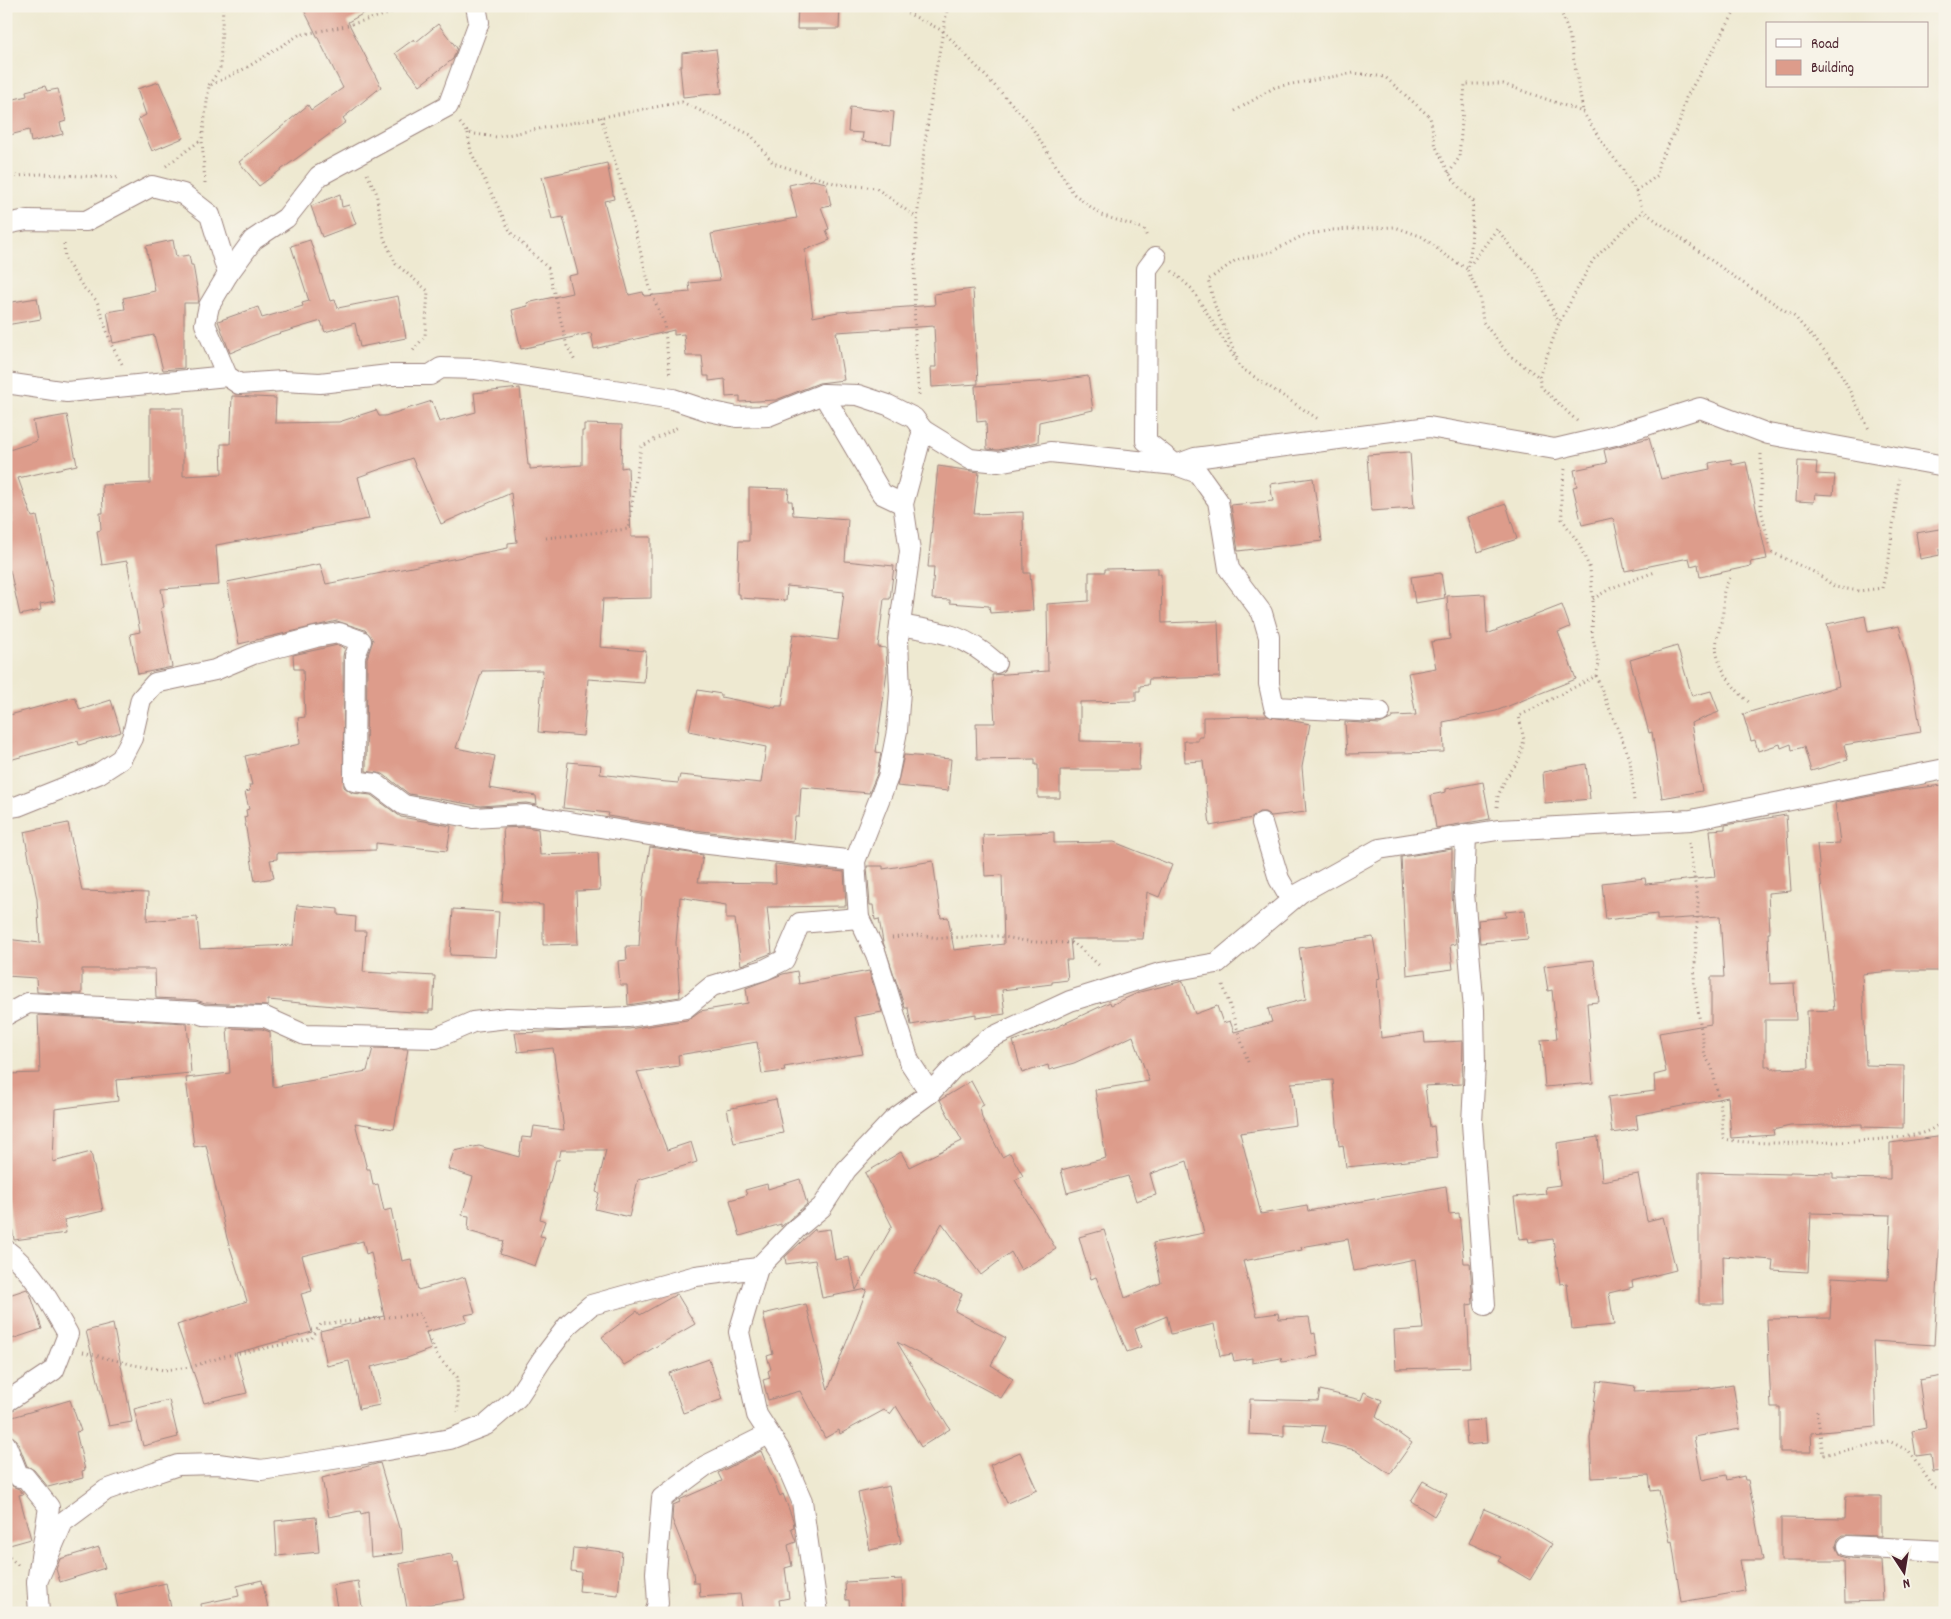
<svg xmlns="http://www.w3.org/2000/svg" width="1951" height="1619" font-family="Dekko,sans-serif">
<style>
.building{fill:#dd9c8b}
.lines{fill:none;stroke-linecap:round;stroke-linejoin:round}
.minor-casing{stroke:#9c847e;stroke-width:22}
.path{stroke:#9c847e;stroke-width:3;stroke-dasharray:1 4;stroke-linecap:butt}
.minor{stroke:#fff;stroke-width:20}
</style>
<rect width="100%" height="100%" fill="#f7f3e8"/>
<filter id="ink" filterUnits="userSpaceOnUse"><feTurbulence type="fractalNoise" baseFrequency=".02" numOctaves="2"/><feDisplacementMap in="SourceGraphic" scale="10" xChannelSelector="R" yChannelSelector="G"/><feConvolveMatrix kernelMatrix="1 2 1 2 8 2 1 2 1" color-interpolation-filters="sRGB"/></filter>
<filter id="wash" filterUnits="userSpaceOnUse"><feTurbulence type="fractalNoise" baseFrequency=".0096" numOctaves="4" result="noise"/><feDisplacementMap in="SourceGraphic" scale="20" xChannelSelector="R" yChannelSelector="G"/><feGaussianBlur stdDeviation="1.12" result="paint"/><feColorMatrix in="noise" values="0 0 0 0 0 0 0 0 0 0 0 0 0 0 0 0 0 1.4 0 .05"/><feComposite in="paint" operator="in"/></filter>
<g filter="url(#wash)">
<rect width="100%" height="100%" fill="#eee9d1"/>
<g id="blocks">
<g class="building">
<polygon points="302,6 377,6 348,22 381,87 343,118 346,122 259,186 239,162 308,105 311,110 343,88"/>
<polygon points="798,6 840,6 839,29 797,29"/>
<polygon points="438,24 457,48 453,59 420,85 395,53 414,39 416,42"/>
<polygon points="716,49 722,93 683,97 680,66 682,66 682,53"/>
<polygon points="159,82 183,138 152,151 138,119 146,115 137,89"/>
<polygon points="45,86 47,91 58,89 66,121 60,123 63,134 31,142 29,130 6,136 6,101 27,96 26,91"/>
<polygon points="850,107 894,112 891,144 862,141 863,133 848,132"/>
<polygon points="607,163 614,199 604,201 629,295 643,292 644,296 690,292 689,283 720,280 711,234 797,218 789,185 812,180 826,183 831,205 821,207 829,229 826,230 830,240 805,250 813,317 838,312 935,305 934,294 973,289 978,384 932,387 931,367 936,367 934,326 836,332 844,380 819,383 776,400 740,402 740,396 726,397 725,379 709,381 709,376 704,376 702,356 686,356 684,334 674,335 674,330 594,349 591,333 521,349 512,310 528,306 527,303 572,293 568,276 578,274 563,217 552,219 542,177"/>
<polygon points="340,194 342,207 349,205 356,224 322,237 311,206"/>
<polygon points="173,240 176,257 189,255 191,265 193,265 199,299 198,303 184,303 184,368 163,370 154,335 113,343 107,312 125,309 123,298 155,291 146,246"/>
<polygon points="310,240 330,301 335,300 338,308 398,296 406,338 360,347 355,323 325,332 321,321 271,336 230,353 218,321 258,307 262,318 303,306 302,303 309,301 291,246"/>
<polygon points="37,298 41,319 6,325 6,303"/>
<polygon points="1088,376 1093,410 1039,422 1038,442 998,450 987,449 986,421 977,422 975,386 1053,381"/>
<polygon points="520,388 528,465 530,465 530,469 582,465 582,431 584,431 584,424 622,425 621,468 628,467 631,537 651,537 651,598 603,599 600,647 646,651 644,683 588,679 583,736 538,732 543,670 482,671 456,748 495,756 489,788 536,796 537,805 526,803 480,806 409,794 383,774 366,771 367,658 373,640 365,630 337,621 239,644 227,582 320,564 326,584 508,548 508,543 517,542 511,493 441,524 412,458 358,477 369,519 216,545 219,585 161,589 164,607 161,608 172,667 138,674 130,634 140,632 127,561 102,565 97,531 101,530 100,513 103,513 102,485 150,483 150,408 183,408 183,476 222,474 221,444 230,444 232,396 276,398 275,423 339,422 376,410 379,416 385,416 432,401 439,422 476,412 474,393"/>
<polygon points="67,415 77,465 18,478 32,517 37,516 55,601 40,604 41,610 20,615 10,570 6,571 6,524 13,522 6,504 6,451 37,441 33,421"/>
<polygon points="1649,438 1661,479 1710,469 1709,463 1731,459 1732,465 1746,462 1767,559 1750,562 1751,566 1700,577 1698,564 1691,566 1689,558 1625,571 1614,520 1612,518 1582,525 1573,487 1577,486 1574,470 1607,463 1604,450"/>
<polygon points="1410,452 1414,508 1371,511 1367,455"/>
<polygon points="1798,461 1817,462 1816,474 1835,475 1833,495 1815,494 1814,502 1796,501"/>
<polygon points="938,466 979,472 974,514 1023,512 1024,573 1030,573 1033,610 990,613 989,606 950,603 950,600 932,599 934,567 928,567"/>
<polygon points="1313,478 1322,541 1238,551 1231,505 1273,501 1270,484"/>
<polygon points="749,488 789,489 788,501 792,501 793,515 848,519 845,561 894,566 890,599 884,599 878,647 886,648 887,671 876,752 881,753 877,774 869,793 801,787 799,817 795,817 793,842 694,830 608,816 609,813 563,808 568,762 601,765 600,774 656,781 678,783 680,775 761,783 766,747 689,731 698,690 721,694 721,697 775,708 776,706 782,706 793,634 838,640 844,592 787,586 786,601 740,598 740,594 737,594 739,541 749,541"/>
<polygon points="1506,504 1517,539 1478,552 1467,517"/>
<polygon points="1945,528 1945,549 1939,550 1940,555 1920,559 1916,533"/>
<polygon points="1158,568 1158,574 1161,574 1162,623 1218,621 1220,677 1149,679 1148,685 1140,686 1140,691 1136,691 1136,701 1080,702 1080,741 1140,742 1139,770 1060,770 1060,798 1038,798 1038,765 1035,765 1035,759 977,760 976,723 995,723 992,675 1048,671 1047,604 1089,601 1089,572 1105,572 1105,569"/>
<polygon points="1441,573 1445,598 1415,603 1411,577"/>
<polygon points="1485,594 1487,634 1562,605 1570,627 1558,632 1576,679 1496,711 1443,722 1444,752 1347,754 1345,722 1380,724 1393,718 1393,716 1416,715 1408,673 1436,668 1431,642 1450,639 1447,596"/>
<polygon points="1865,616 1868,632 1899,626 1910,667 1921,732 1844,745 1848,760 1811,771 1804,747 1792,750 1791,744 1781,748 1780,744 1758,751 1755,740 1751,741 1743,714 1839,686 1827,624"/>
<polygon points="338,645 345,648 343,656 344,787 352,793 371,795 401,817 451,826 447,851 376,843 376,850 277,853 277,859 270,860 274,878 255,881 244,817 247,816 246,810 249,809 245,792 250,791 249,785 252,785 245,756 300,744 298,718 305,717 303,669 294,669 293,655"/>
<polygon points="1677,646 1692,696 1711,691 1719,712 1691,723 1702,791 1662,798 1652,732 1649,733 1630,660"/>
<polygon points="75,697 80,710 111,700 121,732 79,745 78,741 6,761 6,716"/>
<polygon points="1267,716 1310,724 1302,767 1306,812 1271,816 1265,812 1259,812 1252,818 1210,826 1203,761 1185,762 1184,741 1198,741 1198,737 1203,737 1203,717"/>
<polygon points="904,755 951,759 948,791 897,786"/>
<polygon points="1586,764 1590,799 1545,803 1543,772"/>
<polygon points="1483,782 1490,819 1436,828 1431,795 1446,792 1446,789"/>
<polygon points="1943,785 1945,971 1891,971 1862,974 1866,1065 1904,1066 1903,1128 1862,1127 1862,1124 1790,1126 1773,1130 1774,1135 1731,1138 1728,1097 1636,1115 1638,1129 1612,1133 1608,1097 1655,1091 1654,1075 1666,1072 1659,1033 1711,1024 1711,977 1724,977 1720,916 1657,920 1657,914 1606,920 1602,883 1645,878 1646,884 1715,877 1710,830 1725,829 1725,825 1786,815 1791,891 1768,893 1770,933 1768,933 1770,984 1794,983 1796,1020 1765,1020 1765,1066 1771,1066 1771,1069 1809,1068 1807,1011 1834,1010 1817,844 1840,843 1835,803 1901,790"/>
<polygon points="68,823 82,891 148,893 147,921 197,917 200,949 293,945 297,905 338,909 338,915 356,917 355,931 366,931 363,972 435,976 433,1010 429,1010 429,1013 367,1009 268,1000 268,1006 205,1003 196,1000 156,998 155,969 82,969 82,994 37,992 36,978 6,976 6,939 40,943 37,899 24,832"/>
<polygon points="525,827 538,829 540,855 598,853 600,890 576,891 578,944 543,945 543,905 502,901 505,867 503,828"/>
<polygon points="1054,832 1054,843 1114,842 1172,865 1159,897 1147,892 1143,939 1070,939 1072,960 1066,960 1068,980 1052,982 1052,984 1002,990 1005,1014 976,1018 976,1014 911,1025 908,1008 905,1008 883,942 879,919 875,920 873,905 870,905 867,866 883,866 883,869 933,861 941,918 948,917 954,950 1004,944 1002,875 985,876 983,835"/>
<polygon points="650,847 703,855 698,882 776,883 775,864 844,872 846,906 767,907 772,953 741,965 735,919 726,919 726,905 680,897 676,943 680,997 628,1005 627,985 620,985 618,961 627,960 626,946 639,946 642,895"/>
<polygon points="1452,849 1452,894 1456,944 1450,945 1453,969 1407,975 1401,857"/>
<polygon points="453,909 499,912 496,957 450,955"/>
<polygon points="1525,910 1528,939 1480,943 1478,920 1506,917 1505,912"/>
<polygon points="1373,937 1380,978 1377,979 1381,1038 1424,1032 1425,1043 1463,1041 1462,1084 1425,1086 1430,1127 1434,1126 1437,1158 1346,1167 1343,1145 1339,1146 1333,1080 1291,1083 1296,1125 1240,1133 1261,1214 1307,1206 1308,1211 1446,1186 1449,1214 1459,1213 1464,1263 1470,1263 1473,1304 1467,1305 1470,1367 1396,1369 1394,1331 1423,1329 1415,1259 1354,1271 1348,1239 1301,1247 1302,1250 1243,1261 1257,1316 1278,1313 1279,1319 1309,1317 1312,1334 1315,1333 1318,1356 1282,1362 1281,1358 1252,1363 1252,1358 1234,1361 1232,1354 1220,1356 1214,1324 1171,1334 1167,1316 1135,1329 1141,1347 1127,1352 1096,1277 1091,1279 1079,1237 1104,1230 1125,1298 1161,1283 1153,1243 1204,1233 1187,1161 1150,1174 1156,1195 1136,1201 1128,1176 1067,1193 1061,1170 1106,1158 1095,1090 1149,1081 1133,1036 1074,1063 1049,1070 1048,1065 1022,1073 1013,1041 1053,1029 1110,1002 1111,1005 1140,992 1183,981 1195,1014 1217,1006 1223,1023 1230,1021 1234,1032 1272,1022 1268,1009 1306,999 1299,948"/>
<polygon points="1594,960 1599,1002 1587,1003 1593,1083 1545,1087 1541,1040 1557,1039 1552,990 1548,991 1544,966"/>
<polygon points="797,971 799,984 869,971 882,1012 855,1017 863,1054 784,1067 785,1071 762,1074 757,1042 678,1055 679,1066 637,1072 667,1150 691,1142 697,1162 638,1180 629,1217 595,1209 599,1193 596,1192 606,1150 561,1150 559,1160 556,1160 540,1219 545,1221 540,1236 545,1237 535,1266 500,1254 504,1241 468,1231 469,1216 462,1215 473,1177 448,1169 454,1151 479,1146 519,1157 522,1137 532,1138 534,1126 564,1130 553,1048 518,1052 515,1033 629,1029 687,1020 700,1011 748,1003 746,988 783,974"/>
<polygon points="38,1015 187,1023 191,1073 116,1080 118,1101 55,1109 53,1162 91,1152 103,1211 64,1220 66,1233 14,1240 6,1183 6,1074 40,1073"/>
<polygon points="227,1028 262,1029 270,1032 273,1087 367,1071 373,1048 408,1049 394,1129 355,1123 367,1169 370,1169 373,1185 378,1184 384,1211 391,1209 402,1261 411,1259 418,1290 465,1277 475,1313 465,1315 467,1321 426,1332 431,1349 407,1358 371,1367 380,1405 359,1409 349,1361 327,1366 320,1331 384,1316 371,1252 366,1254 363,1241 302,1256 312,1291 301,1294 312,1332 236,1353 247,1393 204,1403 177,1325 247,1301 227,1238 206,1145 194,1147 186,1078 230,1073"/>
<polygon points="971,1081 984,1105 980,1107 982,1118 1002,1157 1010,1153 1023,1176 1015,1180 1056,1249 1021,1270 1011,1252 981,1275 942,1223 914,1273 962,1294 955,1311 1006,1338 991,1365 1013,1379 1001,1398 897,1342 950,1429 921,1447 896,1406 890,1414 884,1410 840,1434 839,1430 825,1438 800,1391 768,1400 763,1380 770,1378 768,1371 771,1369 767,1356 773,1354 763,1314 806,1304 828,1390 867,1289 822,1298 815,1260 786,1264 785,1257 815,1229 815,1231 830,1229 835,1260 849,1257 856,1290 892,1226 865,1173 901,1152 909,1167 962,1141 940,1100"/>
<polygon points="776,1099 783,1133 734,1143 727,1109"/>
<polygon points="1945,1136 1945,1190 1943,1190 1934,1345 1873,1341 1876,1427 1811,1433 1812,1452 1780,1452 1780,1407 1771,1407 1767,1319 1830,1318 1832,1277 1888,1280 1891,1215 1811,1213 1808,1272 1772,1270 1773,1260 1723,1256 1724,1304 1699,1304 1699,1172 1790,1174 1790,1172 1833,1173 1833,1178 1890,1179 1890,1143"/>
<polygon points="1598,1137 1602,1181 1638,1174 1647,1221 1663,1217 1676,1270 1632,1281 1633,1287 1609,1293 1614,1325 1572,1329 1567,1283 1560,1284 1553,1239 1529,1242 1528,1238 1519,1239 1514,1197 1546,1194 1545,1187 1560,1185 1557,1143"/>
<polygon points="800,1179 807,1204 781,1227 781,1224 740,1236 730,1200 747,1195 745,1190 767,1184 768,1189"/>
<polygon points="27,1289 31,1296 42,1329 12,1339 6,1320 6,1296"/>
<polygon points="677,1294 695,1324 624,1365 602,1337 637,1311 640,1315"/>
<polygon points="113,1324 132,1422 109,1426 86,1331"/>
<polygon points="709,1359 723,1399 683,1413 669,1373"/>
<polygon points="1943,1376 1945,1471 1933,1472 1931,1454 1916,1456 1912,1431 1926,1428 1919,1380"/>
<polygon points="1597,1381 1635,1386 1634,1391 1709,1388 1733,1384 1740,1429 1694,1437 1702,1480 1726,1475 1727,1480 1744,1476 1745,1480 1748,1480 1763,1560 1740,1560 1745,1591 1681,1602 1672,1541 1670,1542 1659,1490 1651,1491 1649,1475 1592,1478 1590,1438"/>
<polygon points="1320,1390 1361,1400 1364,1392 1382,1400 1376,1417 1412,1443 1390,1474 1355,1450 1322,1442 1326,1426 1284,1424 1284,1436 1249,1434 1250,1399 1318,1401"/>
<polygon points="70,1400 81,1431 76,1432 85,1470 82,1471 83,1478 48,1487 34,1470 27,1466 17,1440 8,1433 6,1419"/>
<polygon points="169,1400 178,1437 143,1446 134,1409"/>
<polygon points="1485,1420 1487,1443 1467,1445 1465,1421"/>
<polygon points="761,1451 780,1496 783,1494 793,1520 794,1527 791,1528 796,1542 788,1545 792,1566 785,1568 789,1598 779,1600 781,1613 743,1613 740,1594 700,1597 699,1583 694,1583 693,1572 672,1519 673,1505 680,1502 679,1500 722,1481 718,1473"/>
<polygon points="1020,1452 1037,1490 1007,1503 990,1465"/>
<polygon points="380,1463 399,1528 401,1528 403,1553 371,1557 368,1512 361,1514 360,1511 329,1517 322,1478"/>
<polygon points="6,1477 12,1486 19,1489 23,1494 19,1495 31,1539 6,1546"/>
<polygon points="1423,1481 1447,1494 1434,1516 1411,1501"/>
<polygon points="889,1486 901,1543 870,1550 858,1493"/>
<polygon points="1846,1496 1881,1496 1881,1536 1843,1535 1838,1539 1836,1546 1841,1556 1847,1558 1881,1560 1883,1601 1845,1602 1844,1561 1781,1561 1781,1518 1845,1519"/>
<polygon points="1484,1509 1517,1523 1552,1544 1530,1580 1498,1561 1501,1557 1469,1543"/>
<polygon points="316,1517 319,1552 277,1556 275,1521"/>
<polygon points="99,1547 105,1568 60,1582 56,1569 60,1559"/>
<polygon points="586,1547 622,1552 618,1595 579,1591 581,1572 571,1571 573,1548 586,1549"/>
<polygon points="451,1554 454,1563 458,1562 465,1599 407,1608 399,1564"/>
<polygon points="902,1579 903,1613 850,1613 849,1600 846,1600 845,1582"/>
<polygon points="262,1580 269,1613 202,1613 201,1604 239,1596 237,1586"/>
<polygon points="358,1581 363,1613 338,1613 333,1585"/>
<polygon points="166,1583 172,1613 119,1613 115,1595"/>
</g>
</g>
</g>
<g filter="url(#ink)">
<use href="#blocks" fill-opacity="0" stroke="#9c847e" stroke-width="1"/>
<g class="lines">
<g class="minor-casing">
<g id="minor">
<polyline points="6,224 27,220 86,221 152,186 183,194 210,215 228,274 209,306 205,324 227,376 239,384 283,381 320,383 389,375 430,375 441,368 476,369 673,399 709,411 737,417 768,416 823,394 858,395 888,405 914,418 923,430"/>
<polyline points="1156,257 1147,269 1146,441 1176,465 1198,473 1218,501 1229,569 1262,613 1269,637 1269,684 1274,707 1380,712"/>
<polyline points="228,274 253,240 286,218 319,176 448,106 479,22 476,6"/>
<polyline points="6,383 67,392 227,376"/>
<polyline points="823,394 882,494 903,504"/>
<path d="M 900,625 C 942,632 964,634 996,663"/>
<polyline points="6,808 18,806 98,774 121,759 132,738 141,699 155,683 215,670 253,654 316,637 339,633 361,641 355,656 354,781 376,784 404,805 473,818 526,815 692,842 855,861"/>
<polyline points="1262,823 1279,879 1291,900"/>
<polyline points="1466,834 1464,893 1474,1010 1475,1065 1472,1123 1485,1305"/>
<polyline points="6,1015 28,1003 195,1012 203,1015 265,1017 305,1035 436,1038 473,1022 507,1018 560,1020 628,1017 685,1008 712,986 764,970 784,960 800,923 859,918"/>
<polyline points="930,1093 909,1061 876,954 859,918 855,861 888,777 897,731 900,691 898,639 910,551 903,504 923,430 970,459 998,462 1050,452 1176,465 1195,458 1429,427 1555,449 1615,435 1700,408 1768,434 1945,466"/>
<path d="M 6,1250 C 34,1271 51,1305 68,1334 L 54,1370 L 6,1402"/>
<polyline points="758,1268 739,1332 757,1415 781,1452 802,1501 818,1613"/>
<polyline points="6,1445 19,1477 25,1477 49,1507 37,1582 39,1613"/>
<polyline points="1848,1546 1945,1551"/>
<polyline points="37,1582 63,1522 106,1490 140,1478 178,1465 218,1464 261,1470 359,1455 450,1439 486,1425 517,1398 543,1358 569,1324 591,1305 696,1276 758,1268 797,1228 822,1207 846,1170 893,1120 930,1093 954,1067 988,1039 1070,1001 1160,973 1217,963 1300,893 1379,849 1498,830 1691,820 1945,769"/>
<polyline points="655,1613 658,1603 656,1573 662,1498 705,1466 769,1434"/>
</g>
</g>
<g class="path">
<polyline points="894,6 943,31 1027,120 1074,194 1101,215 1144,229 1147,237"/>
<polyline points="1559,6 1569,34 1583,111"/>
<polyline points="209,85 220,69 223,6"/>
<polyline points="1235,111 1275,87 1354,73 1385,77 1430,117 1436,147 1449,173 1461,190 1473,201 1471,249 1467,269 1480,297 1483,322 1509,355 1539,377"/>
<polyline points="601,117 629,208 651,292 664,323 670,376"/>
<polyline points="460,123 468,133 496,137 682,102 751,135 773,163 837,184 876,188 917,218"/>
<polyline points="468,133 471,152 511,233 548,268 567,346 575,361"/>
<polyline points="166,166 201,140"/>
<polyline points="1449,173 1459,158 1465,84 1503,84 1583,112 1605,147 1622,168 1636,191 1643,211 1740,281 1795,317 1836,364 1869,429"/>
<polyline points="367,174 376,192 384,238 396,264 428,291 425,336 412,352"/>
<polyline points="6,177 40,174 120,178"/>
<polyline points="205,183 202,140 209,86 246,68 299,35 341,27 388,14 399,6"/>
<polyline points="1636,191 1658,175 1658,164 1679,124 1686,98 1738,6"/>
<polyline points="64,244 65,259 83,287 97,301 111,344 122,364"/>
<polyline points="1172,271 1192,289 1241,368 1318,419"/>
<polyline points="1237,358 1215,306 1208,280 1236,260 1271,252 1302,236 1331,230 1395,227 1423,237 1445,255 1467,269 1497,229 1513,250 1534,270 1559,323"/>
<path d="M 919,395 C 906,264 922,135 948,6"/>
<polyline points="1577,421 1541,387 1539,377 1559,323 1593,260 1643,211"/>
<polyline points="1761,454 1761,509 1771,552 1818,574 1835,587 1859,591 1882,588 1889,558 1899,479"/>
<polyline points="546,538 628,529 641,447 680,426"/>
<path d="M 1730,578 C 1720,595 1725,594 1723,611 C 1722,625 1714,640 1717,654 C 1721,673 1736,691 1750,703"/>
<polyline points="1593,599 1611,588 1655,572"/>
<polyline points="1596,676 1630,759 1634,801"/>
<polyline points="1497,807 1498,796 1506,778 1519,760 1524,740 1519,716 1596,676 1599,664 1592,634 1593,599 1590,569 1579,544 1562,519 1561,493 1565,469"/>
<path d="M 1689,843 L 1698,903 L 1694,983 L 1705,1056 L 1712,1067 L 1722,1115 L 1723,1138 C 1743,1148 1903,1142 1925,1132 C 1932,1130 1939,1124 1945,1120"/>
<polyline points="892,938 918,935 939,938 998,936 1033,942 1074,943 1101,967"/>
<polyline points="1223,985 1249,1065"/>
<polyline points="83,1352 134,1365 164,1370 191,1367 225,1356 311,1339 321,1324 420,1314 437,1356 457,1377 458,1412"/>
<polyline points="1817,1411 1823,1455 1889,1441 1909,1451 1934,1488 1945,1490"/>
<polyline points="6,1554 18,1565"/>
</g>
<use href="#minor" class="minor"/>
</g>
</g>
<rect width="1951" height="1619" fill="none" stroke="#f7f3e8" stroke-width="25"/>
<rect x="1766" y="22" width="162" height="65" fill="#f7f3e8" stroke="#b29e9c"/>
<rect x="1776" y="39" width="25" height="8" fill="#ffffff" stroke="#b29e9c"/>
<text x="1811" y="48" font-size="15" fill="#4a1f2b">Road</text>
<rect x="1776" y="60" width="25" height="15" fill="#dd9c8b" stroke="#b29e9c"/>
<text x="1811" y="72" font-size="15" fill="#4a1f2b">Building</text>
<g transform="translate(1904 1572) rotate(168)" stroke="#f7f3e8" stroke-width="4" paint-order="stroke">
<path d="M0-4L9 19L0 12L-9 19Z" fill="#4a1f2b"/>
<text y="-8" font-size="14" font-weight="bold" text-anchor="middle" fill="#4a1f2b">N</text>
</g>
</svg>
